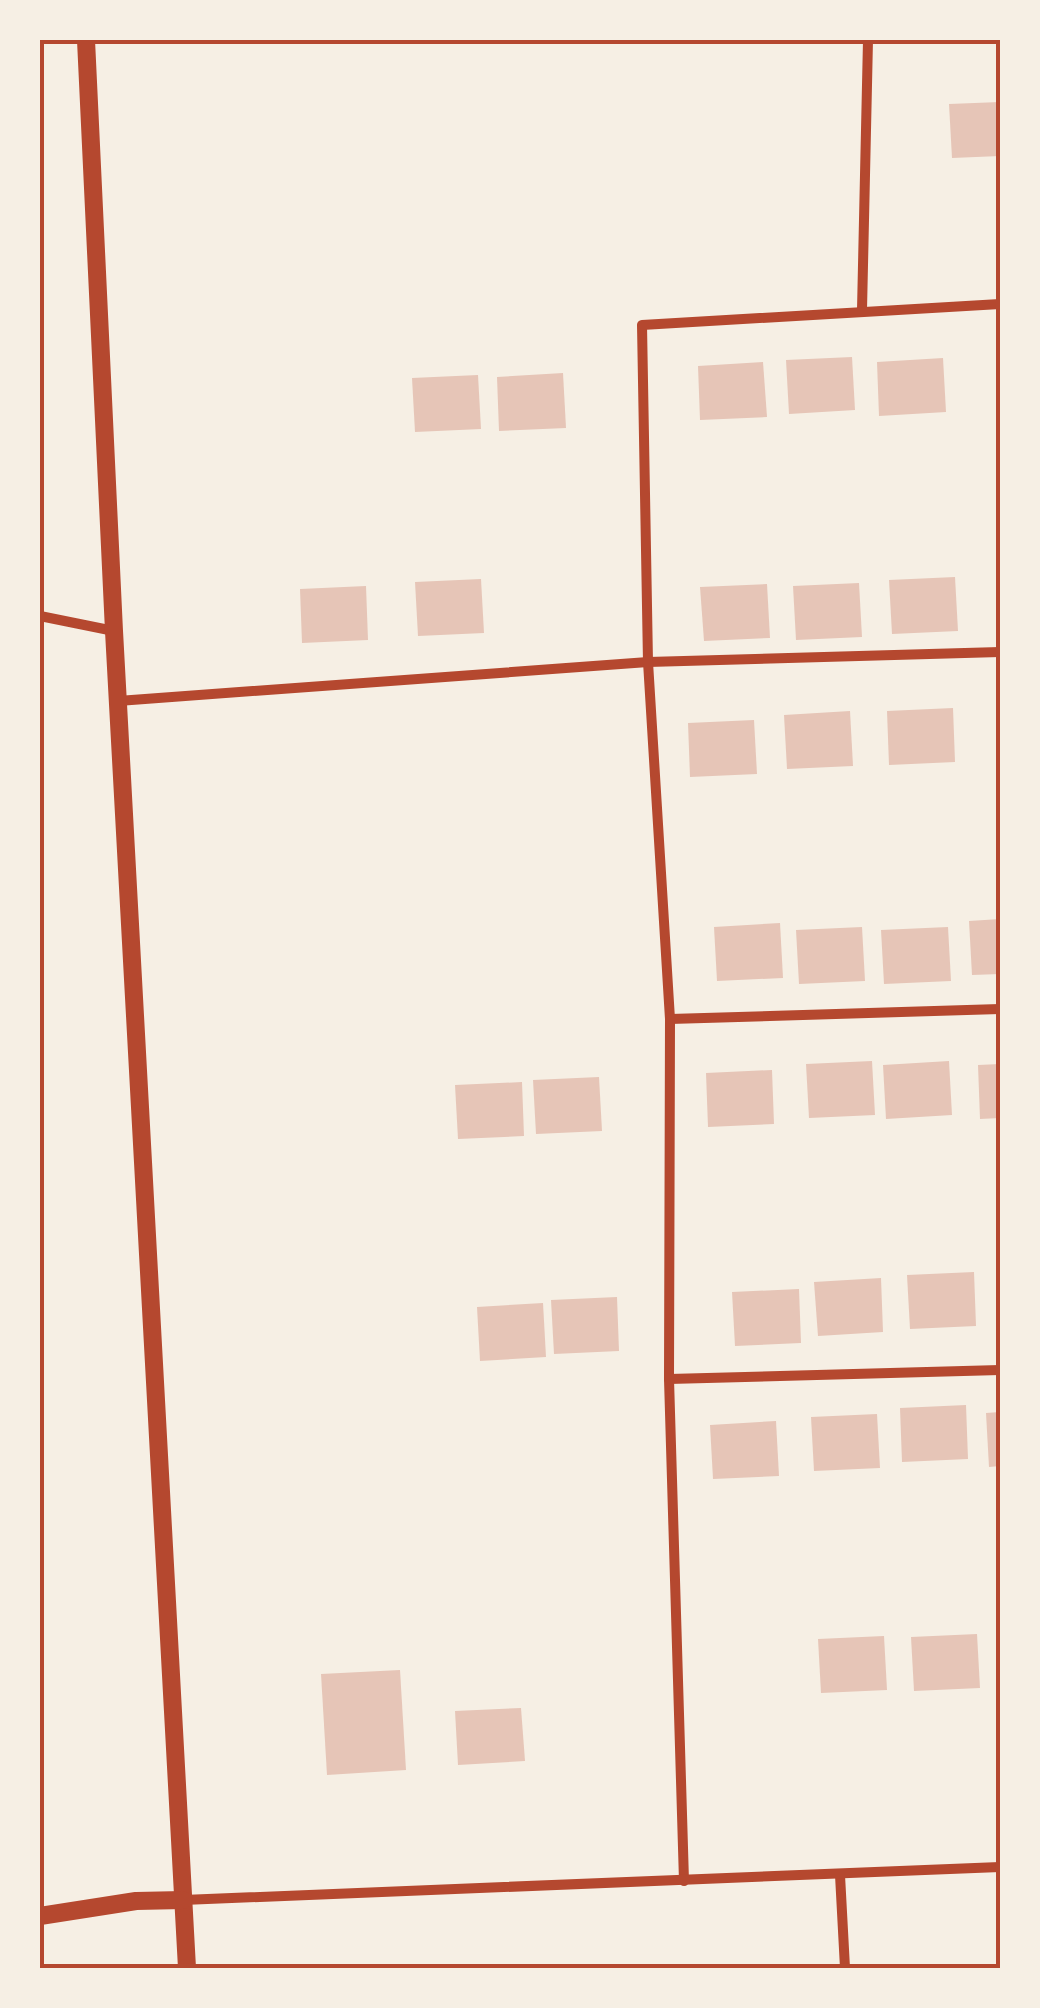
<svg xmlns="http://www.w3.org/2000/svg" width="1040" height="2008" font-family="'Roboto Condensed',sans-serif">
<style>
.building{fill:#e6c5b7}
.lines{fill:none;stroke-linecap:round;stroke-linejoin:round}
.minor{stroke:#b5482f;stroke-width:10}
.tertiary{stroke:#b5482f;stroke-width:18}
.neatline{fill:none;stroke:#b5482f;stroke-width:4}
</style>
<rect width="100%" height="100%" fill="#f6efe4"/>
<g class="building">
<polygon points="1000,102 1000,156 952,158 949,104"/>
<polygon points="852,357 855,410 789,414 786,360"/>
<polygon points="943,358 946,412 879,416 877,362"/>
<polygon points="763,362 767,417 700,420 698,366"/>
<polygon points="563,373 566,428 499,431 497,377"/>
<polygon points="478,375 481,429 415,432 412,378"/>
<polygon points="955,577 958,631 892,634 889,580"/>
<polygon points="481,579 484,633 418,636 415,582"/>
<polygon points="859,583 862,637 796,640 793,586"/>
<polygon points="767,584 770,638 704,641 700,587"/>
<polygon points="366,586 368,640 302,643 300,589"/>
<polygon points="953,708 955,762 889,765 887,711"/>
<polygon points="850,711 853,766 787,769 784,715"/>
<polygon points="754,720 757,774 690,777 688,723"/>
<polygon points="1000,919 1000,974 972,975 969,921"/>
<polygon points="780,923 783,978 717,981 714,927"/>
<polygon points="862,927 865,981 799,984 796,930"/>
<polygon points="948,927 951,981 884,984 881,930"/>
<polygon points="872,1061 875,1115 809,1118 806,1064"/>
<polygon points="949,1061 952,1115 886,1119 883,1065"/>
<polygon points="1000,1064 1000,1118 980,1119 978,1065"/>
<polygon points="772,1070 774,1124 708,1127 706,1073"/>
<polygon points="599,1077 602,1131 536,1134 533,1080"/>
<polygon points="522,1082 524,1136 458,1139 455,1085"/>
<polygon points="974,1272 976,1326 910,1329 907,1275"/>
<polygon points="881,1278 883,1332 818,1336 814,1282"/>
<polygon points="799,1289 801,1343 735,1346 732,1292"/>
<polygon points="617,1297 619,1351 554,1354 551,1300"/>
<polygon points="543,1303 546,1357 480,1361 477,1307"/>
<polygon points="966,1405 968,1459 902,1462 900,1408"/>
<polygon points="1000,1412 1000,1466 989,1467 986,1413"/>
<polygon points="877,1414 880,1468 814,1471 811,1417"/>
<polygon points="776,1421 779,1476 713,1479 710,1425"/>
<polygon points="977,1634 980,1688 914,1691 911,1637"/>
<polygon points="884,1636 887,1690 821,1693 818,1639"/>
<polygon points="400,1670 406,1770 327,1775 321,1674"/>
<polygon points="521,1708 525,1761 458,1765 455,1711"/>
</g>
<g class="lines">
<g class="minor">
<polyline points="862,310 868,40"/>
<polyline points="40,616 114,631"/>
<polyline points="118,701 648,662 1000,652"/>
<polyline points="670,1019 1000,1009"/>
<polyline points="669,1379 1000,1370"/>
<polyline points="840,1875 845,1968"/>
<polyline points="684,1881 669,1379 670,1019 648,662 642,325 1000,304"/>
<polyline points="183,1900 1000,1867"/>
</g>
<g class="tertiary">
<polyline points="86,40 114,631 187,1968"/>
<polyline points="40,1916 136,1901 183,1900"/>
</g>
</g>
<rect width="1040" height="2008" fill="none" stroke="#f6efe4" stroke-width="85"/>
<rect x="42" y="42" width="956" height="1924" class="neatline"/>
</svg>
